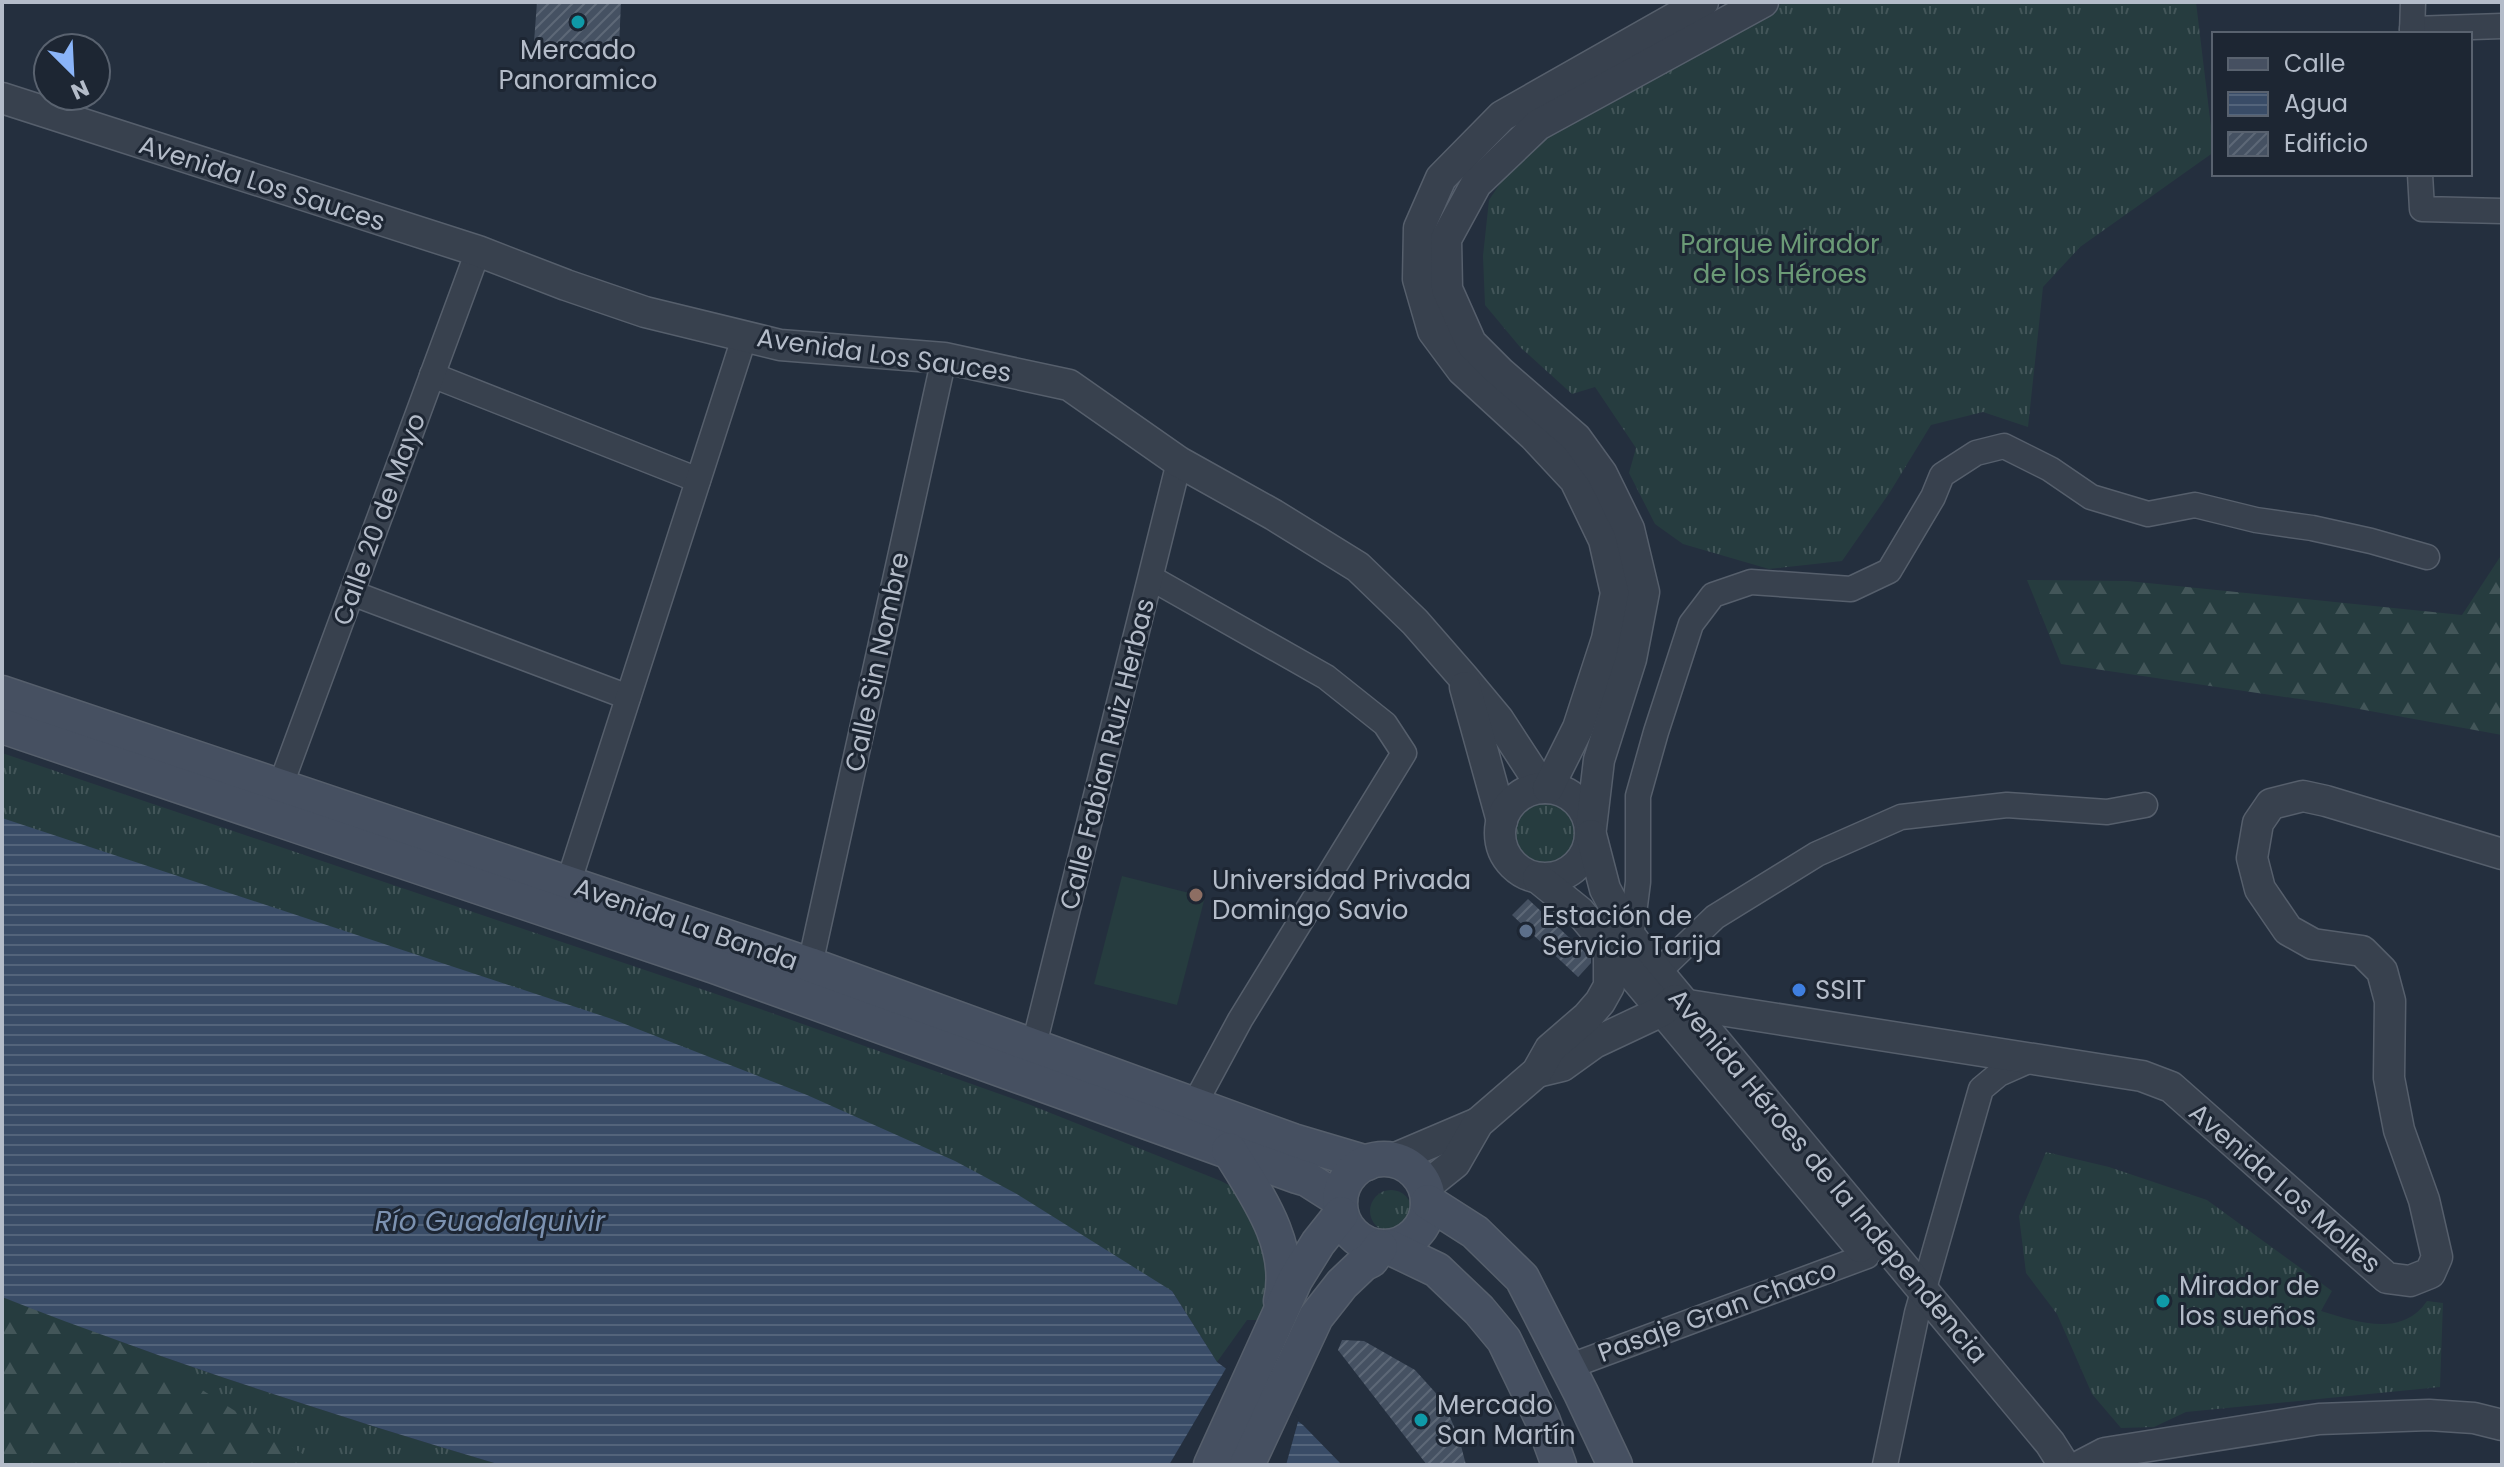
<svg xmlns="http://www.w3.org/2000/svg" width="2504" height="1467" font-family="Poppins,sans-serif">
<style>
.grass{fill:url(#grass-tufts)}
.forest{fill:url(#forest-firs)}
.pitch{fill:#263c3f}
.water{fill:url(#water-rules)}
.pier{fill:#242f3e}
.building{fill:url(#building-hatch)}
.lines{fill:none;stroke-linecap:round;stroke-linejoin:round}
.minor-casing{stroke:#565f6c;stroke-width:27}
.tertiary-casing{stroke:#565f6c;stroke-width:33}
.secondary-casing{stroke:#565f6c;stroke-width:37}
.minor{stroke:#38414e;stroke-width:24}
.tertiary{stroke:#38414e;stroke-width:30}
.secondary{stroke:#465061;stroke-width:34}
.culture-dot{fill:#0f9aa8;stroke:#1d2633;stroke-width:3}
.education-dot{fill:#8d6e63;stroke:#1d2633;stroke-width:3}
.service-dot{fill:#5c6f8a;stroke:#1d2633;stroke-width:3}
.shop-dot{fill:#3f7fe0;stroke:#1d2633;stroke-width:3}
.labels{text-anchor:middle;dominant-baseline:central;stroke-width:6;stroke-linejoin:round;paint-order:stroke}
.poi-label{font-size:26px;fill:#b4bcc9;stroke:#1d2633;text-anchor:start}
.street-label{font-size:26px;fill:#b4bcc9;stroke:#1d2633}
.park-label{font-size:26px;fill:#6b9a76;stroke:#1d2633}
.water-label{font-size:28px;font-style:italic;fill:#7c92b1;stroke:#1d2633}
</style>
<defs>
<pattern id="grass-tufts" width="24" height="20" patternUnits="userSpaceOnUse" patternTransform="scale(2)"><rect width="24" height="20" fill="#263c3f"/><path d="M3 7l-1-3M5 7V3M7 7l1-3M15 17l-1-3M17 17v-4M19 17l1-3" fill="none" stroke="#435659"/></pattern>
<pattern id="forest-firs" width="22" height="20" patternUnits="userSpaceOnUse" patternTransform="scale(2)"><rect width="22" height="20" fill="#263c3f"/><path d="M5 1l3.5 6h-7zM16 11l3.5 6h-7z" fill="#435659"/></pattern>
<pattern id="water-rules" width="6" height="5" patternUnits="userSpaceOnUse" patternTransform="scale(2)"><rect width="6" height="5" fill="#394c67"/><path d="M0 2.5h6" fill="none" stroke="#53647b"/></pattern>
<pattern id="building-hatch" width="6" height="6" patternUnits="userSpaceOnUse" patternTransform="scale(2)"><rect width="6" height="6" fill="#455162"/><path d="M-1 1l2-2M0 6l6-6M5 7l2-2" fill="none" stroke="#5d6877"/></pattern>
</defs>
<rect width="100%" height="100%" fill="#242f3e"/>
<g class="grass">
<polygon points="1785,2 2196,2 2214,152 2080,247 2043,287 2028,427 1983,412 1931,425 1890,492 1842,561 1769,569 1683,544 1655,524 1629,473 1636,448 1595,387 1572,394 1520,347 1485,305 1483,256 1489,200 1520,154 1583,110"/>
<polygon points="2,753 766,1011 1028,1104 1221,1181 1238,1190 1271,1264 1263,1320 1247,1320 1217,1362 1172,1291 116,860 2,820"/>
<circle cx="1543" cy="833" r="33"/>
<path d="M 2046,1152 L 2109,1167 L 2207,1200 L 2332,1291 L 2321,1311 C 2357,1322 2402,1338 2427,1301 L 2443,1303 L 2440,1387 L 2186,1412 L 2154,1427 L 2121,1428 L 2092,1394 L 2057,1314 L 2026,1273 L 2019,1216 Z"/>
<circle cx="1391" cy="1211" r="21"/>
<path d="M 2,1297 C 165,1361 333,1415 501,1465 L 2,1465 Z"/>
</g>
<g class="forest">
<polygon points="2502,554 2502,735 2326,703 2061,664 2027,580 2128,581 2462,615"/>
<polygon points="2,1297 133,1346 320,1465 2,1465"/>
</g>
<polygon class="pitch" points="1122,876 1205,897 1177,1005 1094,984"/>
<path class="water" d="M 2,818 L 612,1019 L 807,1095 L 955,1161 L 1015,1193 L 1172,1291 L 1217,1362 L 1303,1425 L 1342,1465 L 501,1465 C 333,1415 165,1361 2,1297 Z"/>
<polygon class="pier" points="1228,1365 1299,1418 1286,1465 1169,1465"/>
<g class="building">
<polygon points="537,2 621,2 619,47 534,42"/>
<polygon points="1528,899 1591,958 1591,963 1578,977 1512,915"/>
<polygon points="1342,1340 1364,1341 1415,1370 1443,1401 1459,1438 1466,1465 1427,1465 1338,1350"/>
</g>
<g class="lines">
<g class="minor-casing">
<g id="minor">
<polyline points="2412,29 2502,26"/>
<polyline points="2412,34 2413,2"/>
<polyline points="2420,174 2422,209 2502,211"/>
<polyline points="432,375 698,480"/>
<polyline points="1151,578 1326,677 1385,724 1404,753 1240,1020 1194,1105"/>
<polyline points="352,593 628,697"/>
<polyline points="280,787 478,251"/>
<polyline points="568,884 745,335"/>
<polyline points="1631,937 1638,882 1638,796 1656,732 1691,624 1713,595 1751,582 1851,589 1889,571 1933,497 1942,475 1976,453 2004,446 2050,469 2091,497 2148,514 2195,505 2256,520 2312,528 2371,541 2427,557"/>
<polyline points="810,965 944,358"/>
<polyline points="1658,972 1715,917 1817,854 1901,817 2007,805 2107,812 2145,805"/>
<polyline points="1034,1045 1179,462"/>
<polyline points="1568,1367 1867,1256"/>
<polyline points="1885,1465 1917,1313 1981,1089 1999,1074 2035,1058"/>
</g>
</g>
<g class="tertiary-casing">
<g id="tertiary">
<polyline points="2,98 478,251 566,285 645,312 780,345 944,358 1069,385 1179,462 1274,515 1358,567 1415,622 1463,677 1498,719 1543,788"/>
<polyline points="1465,687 1502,821"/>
<circle cx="1545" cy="833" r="45"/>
<polyline points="1548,788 1578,728 1607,639 1616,593 1604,540 1575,480 1534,436 1462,370 1433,331 1418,279 1419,228 1441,178 1502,116 1703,2"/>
<polyline points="1591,828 1599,760 1631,659 1644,592 1629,529 1602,474 1576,438 1500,372 1471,343 1447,289 1446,239 1476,184 1538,125 1763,2"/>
<polyline points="1591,835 1605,889 1631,937 1658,972 2050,1443 2064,1465"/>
<polyline points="1538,878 1580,912 1860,1247"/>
<polyline points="1688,1005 2142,1076 2171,1087 2387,1278 2410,1281 2430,1273 2437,1257 2424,1200 2399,1130 2389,1078 2390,1001 2382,971 2362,951 2313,944 2288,930 2260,889 2252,858 2258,823 2271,804 2303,796 2326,801 2502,854"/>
<polyline points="1537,1072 1562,1066 1594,1043 1662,1011 1675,1000"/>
<polyline points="1391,1160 1478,1123"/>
<polyline points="1425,1187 1455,1163 1478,1123 1537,1072 1550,1049 1587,1017 1600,1002 1609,986 1609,947"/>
<polyline points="2082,1465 2105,1453 2319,1419 2429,1415 2474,1418 2502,1425"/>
</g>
</g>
<g class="secondary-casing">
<g id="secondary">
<polyline points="2,693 810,965 1293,1141 1367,1163"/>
<polyline points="2,726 714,966 1297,1176 1307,1179 1340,1200"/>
<path d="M 1229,1150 C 1256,1194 1294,1245 1281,1301"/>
<circle cx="1384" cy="1203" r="44"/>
<polyline points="1428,1202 1475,1232 1522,1278 1581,1393 1615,1465"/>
<polyline points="1389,1247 1437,1270 1479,1310 1504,1340 1543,1421 1559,1465"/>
<polyline points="1211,1465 1295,1280 1318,1243 1341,1214"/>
<polyline points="1247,1465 1316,1317 1342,1284 1363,1264 1371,1260 1380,1247"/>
</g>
</g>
<use href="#minor" class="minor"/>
<use href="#tertiary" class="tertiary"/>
<use href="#secondary" class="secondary"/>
</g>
<g class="culture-dot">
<circle cx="578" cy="22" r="8"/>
<circle cx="2163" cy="1301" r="8"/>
<circle cx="1421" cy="1420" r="8"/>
</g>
<circle class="education-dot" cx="1196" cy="895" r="8"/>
<circle class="service-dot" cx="1526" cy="931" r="8"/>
<circle class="shop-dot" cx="1799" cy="990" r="8"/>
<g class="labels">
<g class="poi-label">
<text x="578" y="50" text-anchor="middle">Mercado<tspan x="578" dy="30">Panoramico</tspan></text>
<text x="1212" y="880">Universidad Privada<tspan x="1212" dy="30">Domingo Savio</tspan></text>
<text x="1542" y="916">Estación de<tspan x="1542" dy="30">Servicio Tarija</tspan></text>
<text x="1815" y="990">SSIT</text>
<text x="2179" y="1286">Mirador de<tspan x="2179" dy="30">los sueños</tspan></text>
<text x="1437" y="1405">Mercado<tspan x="1437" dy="30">San Martín</tspan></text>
</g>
<g class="street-label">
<text transform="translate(262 183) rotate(18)">Avenida Los Sauces</text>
<text transform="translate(884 355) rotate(8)">Avenida Los Sauces</text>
<text transform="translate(379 519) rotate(-70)">Calle 20 de Mayo</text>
<text transform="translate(877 662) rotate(-78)">Calle Sin Nombre</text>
<text transform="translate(1107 754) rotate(-76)">Calle Fabian Ruiz Herbas</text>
<text transform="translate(686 924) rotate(19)">Avenida La Banda</text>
<text transform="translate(1828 1176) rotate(50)">Avenida Héroes de la Independencia</text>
<text transform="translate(2285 1188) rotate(41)">Avenida Los Molles</text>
<text transform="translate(1717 1311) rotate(-20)">Pasaje Gran Chaco</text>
</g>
<g class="park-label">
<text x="1780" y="244">Parque Mirador<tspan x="1780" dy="30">de los Héroes</tspan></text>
</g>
<g class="water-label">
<text x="490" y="1221">Río Guadalquivir</text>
</g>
</g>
<rect width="2504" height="1467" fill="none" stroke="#b4bcc9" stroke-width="8"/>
<rect x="2212" y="32" width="260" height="144" fill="#1d2633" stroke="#59626f" stroke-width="2"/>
<rect x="2228" y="58" width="40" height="12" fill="#465061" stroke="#59626f" stroke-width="2"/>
<text x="2284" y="72" font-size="24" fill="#b4bcc9">Calle</text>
<rect x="2228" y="92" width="40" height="24" fill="url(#water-rules)" stroke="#59626f" stroke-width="2"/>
<text x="2284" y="112" font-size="24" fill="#b4bcc9">Agua</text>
<rect x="2228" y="132" width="40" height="24" fill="url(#building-hatch)" stroke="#59626f" stroke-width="2"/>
<text x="2284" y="152" font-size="24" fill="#b4bcc9">Edificio</text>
<g transform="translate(72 72) rotate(156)"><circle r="38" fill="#1d2633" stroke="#59626f" stroke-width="2"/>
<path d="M0-6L14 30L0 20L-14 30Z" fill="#8ab4f8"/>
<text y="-12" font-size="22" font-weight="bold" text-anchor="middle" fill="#b4bcc9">N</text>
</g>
</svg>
